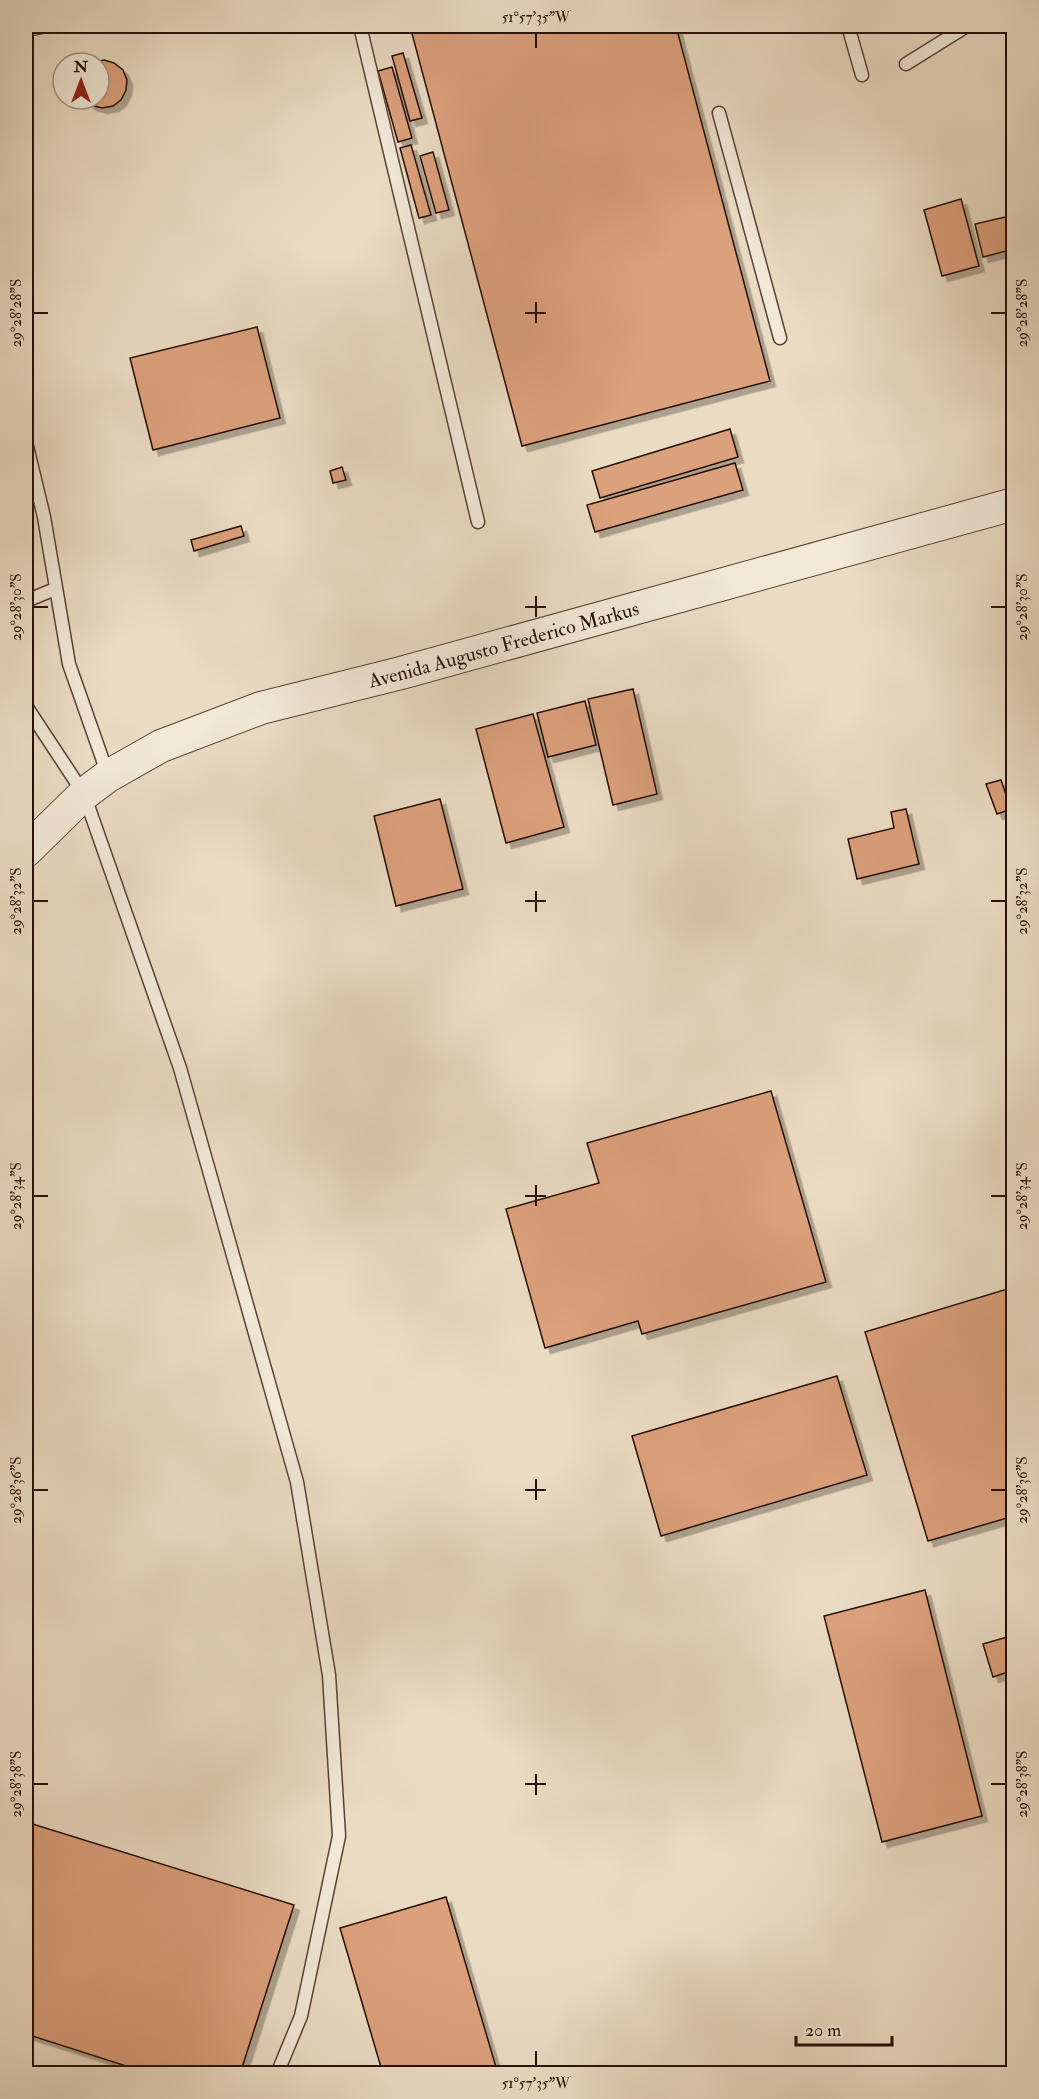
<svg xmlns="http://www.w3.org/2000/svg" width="1039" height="2099" font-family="'IM FELL Double Pica',serif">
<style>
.building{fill:#dba07b;stroke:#270f06;stroke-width:1.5;filter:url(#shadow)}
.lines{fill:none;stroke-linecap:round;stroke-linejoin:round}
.service-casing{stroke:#584235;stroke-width:15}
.tertiary-casing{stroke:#584235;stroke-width:34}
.service{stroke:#f1e8d8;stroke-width:12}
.tertiary{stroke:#f1e8d8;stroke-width:32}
.ticks{fill:none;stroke:#270f06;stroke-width:2}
.labels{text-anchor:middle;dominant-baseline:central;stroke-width:5;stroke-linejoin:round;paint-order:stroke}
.street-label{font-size:20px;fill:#270f06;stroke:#f1e8d8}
.neatline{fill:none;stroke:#270f06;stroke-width:2}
.ticks-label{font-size:15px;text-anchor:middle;fill:#270f06}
</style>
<defs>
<filter id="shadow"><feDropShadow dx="5.5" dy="5.5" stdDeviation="0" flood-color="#0004"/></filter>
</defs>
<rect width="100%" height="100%" fill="#eadbc3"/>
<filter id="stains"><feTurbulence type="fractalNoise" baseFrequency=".00333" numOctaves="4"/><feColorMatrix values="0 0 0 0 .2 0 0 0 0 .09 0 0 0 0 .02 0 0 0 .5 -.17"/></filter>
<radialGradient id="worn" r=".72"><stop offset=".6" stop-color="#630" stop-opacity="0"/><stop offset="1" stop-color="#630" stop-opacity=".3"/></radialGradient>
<g class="building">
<polygon points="410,26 676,26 770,381 522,446"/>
<polygon points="403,53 422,118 410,121 392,56"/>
<polygon points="104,60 114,63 123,70 127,80 126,90 121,100 113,106 102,108 91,105 84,99 99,99 99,63 92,63"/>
<polygon points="392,67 412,138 398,142 378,71"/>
<polygon points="411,145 431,215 419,218 400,148"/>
<polygon points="433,152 449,210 436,213 420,156"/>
<polygon points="961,199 979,266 942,276 924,210"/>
<polygon points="1014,215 1014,249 983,257 975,224"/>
<polygon points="257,327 280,418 153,450 130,358"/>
<polygon points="730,429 738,457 600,498 592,471"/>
<polygon points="735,463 743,490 595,532 587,505"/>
<polygon points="342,467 346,480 333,483 330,471"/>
<polygon points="241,526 244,536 194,551 191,540"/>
<polygon points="633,689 657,794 613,805 588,699"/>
<polygon points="585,701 596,745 548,757 537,713"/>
<polygon points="533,714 564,827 506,843 476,729"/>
<polygon points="1001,780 1011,809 997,814 986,784"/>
<polygon points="440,799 463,889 396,906 374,816"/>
<polygon points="906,809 919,864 857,879 848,839 894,828 891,812"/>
<polygon points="771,1091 826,1282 642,1334 638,1321 545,1348 506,1209 599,1183 587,1143"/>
<polygon points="1014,1287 1014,1516 928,1541 865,1332"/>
<polygon points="837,1376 867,1475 661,1536 632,1436"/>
<polygon points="925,1590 982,1816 882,1842 824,1616"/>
<polygon points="1014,1635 1014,1670 993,1677 983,1644"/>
<polygon points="26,1822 294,1905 240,2074 151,2074 26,2034"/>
<polygon points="446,1897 498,2074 383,2074 340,1928"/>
</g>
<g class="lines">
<g class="service-casing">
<g id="service">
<polyline points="360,26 478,522"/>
<polyline points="848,26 862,75"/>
<polyline points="26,30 47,26"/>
<polyline points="906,64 967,26"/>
<polyline points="719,113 780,338"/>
<polyline points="26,442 44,517 69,664 108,775"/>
<polyline points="26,601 55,589"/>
<polyline points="26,706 84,794 180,1068 297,1482 329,1675 339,1836 301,2016 277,2074"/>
</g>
</g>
<g class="tertiary-casing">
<g id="tertiary">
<path id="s1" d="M 26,851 L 84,794 L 108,776 L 161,746 L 261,708 L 401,673 L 1014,504"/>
</g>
</g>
<use href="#service" class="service"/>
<use href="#tertiary" class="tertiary"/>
</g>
<path class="ticks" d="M 536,33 L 536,48M 536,302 L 536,323M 33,313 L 48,313M 525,313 L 546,313M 991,313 L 1006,313M 536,596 L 536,617M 33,607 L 48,607M 525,607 L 546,607M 991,607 L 1006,607M 536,891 L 536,912M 33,901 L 48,901M 525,901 L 546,901M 991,901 L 1006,901M 536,1185 L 536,1206M 33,1196 L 48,1196M 525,1196 L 546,1196M 991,1196 L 1006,1196M 536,1479 L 536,1500M 33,1490 L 48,1490M 525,1490 L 546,1490M 991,1490 L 1006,1490M 536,1774 L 536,1795M 33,1784 L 48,1784M 525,1784 L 546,1784M 991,1784 L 1006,1784M 536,2051 L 536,2066"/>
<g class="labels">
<g class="street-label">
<text stroke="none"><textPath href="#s1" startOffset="530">Avenida Augusto Frederico Markus</textPath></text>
</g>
</g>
<rect width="1039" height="2099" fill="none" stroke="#eadbc3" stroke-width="66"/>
<g transform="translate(81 81)"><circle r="28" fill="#f1e8d8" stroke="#a09184" stroke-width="1.5"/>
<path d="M0-4.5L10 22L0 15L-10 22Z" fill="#8f2418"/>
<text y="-9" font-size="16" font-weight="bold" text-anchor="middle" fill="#270f06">N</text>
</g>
<path d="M796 2036v9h96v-9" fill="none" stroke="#270f06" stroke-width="3"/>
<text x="805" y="2036" font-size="18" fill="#270f06" stroke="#f1e8d8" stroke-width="4.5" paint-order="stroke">20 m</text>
<rect x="33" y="33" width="973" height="2033" class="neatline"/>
<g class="ticks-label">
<text x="536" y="22">51°57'35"W</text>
<text transform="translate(16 313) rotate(-90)" y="5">29°28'28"S</text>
<text transform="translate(1022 313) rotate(-90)" y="5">29°28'28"S</text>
<text transform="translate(16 607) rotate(-90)" y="5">29°28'30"S</text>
<text transform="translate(1022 607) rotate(-90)" y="5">29°28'30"S</text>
<text transform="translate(16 901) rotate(-90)" y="5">29°28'32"S</text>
<text transform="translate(1022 901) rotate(-90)" y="5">29°28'32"S</text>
<text transform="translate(16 1196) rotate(-90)" y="5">29°28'34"S</text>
<text transform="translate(1022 1196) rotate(-90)" y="5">29°28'34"S</text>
<text transform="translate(16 1490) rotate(-90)" y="5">29°28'36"S</text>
<text transform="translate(1022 1490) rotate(-90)" y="5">29°28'36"S</text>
<text transform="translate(16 1784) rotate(-90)" y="5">29°28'38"S</text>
<text transform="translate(1022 1784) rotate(-90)" y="5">29°28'38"S</text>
<text x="536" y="2088">51°57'35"W</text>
</g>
<rect width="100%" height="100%" filter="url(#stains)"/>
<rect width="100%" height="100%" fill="url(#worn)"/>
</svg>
